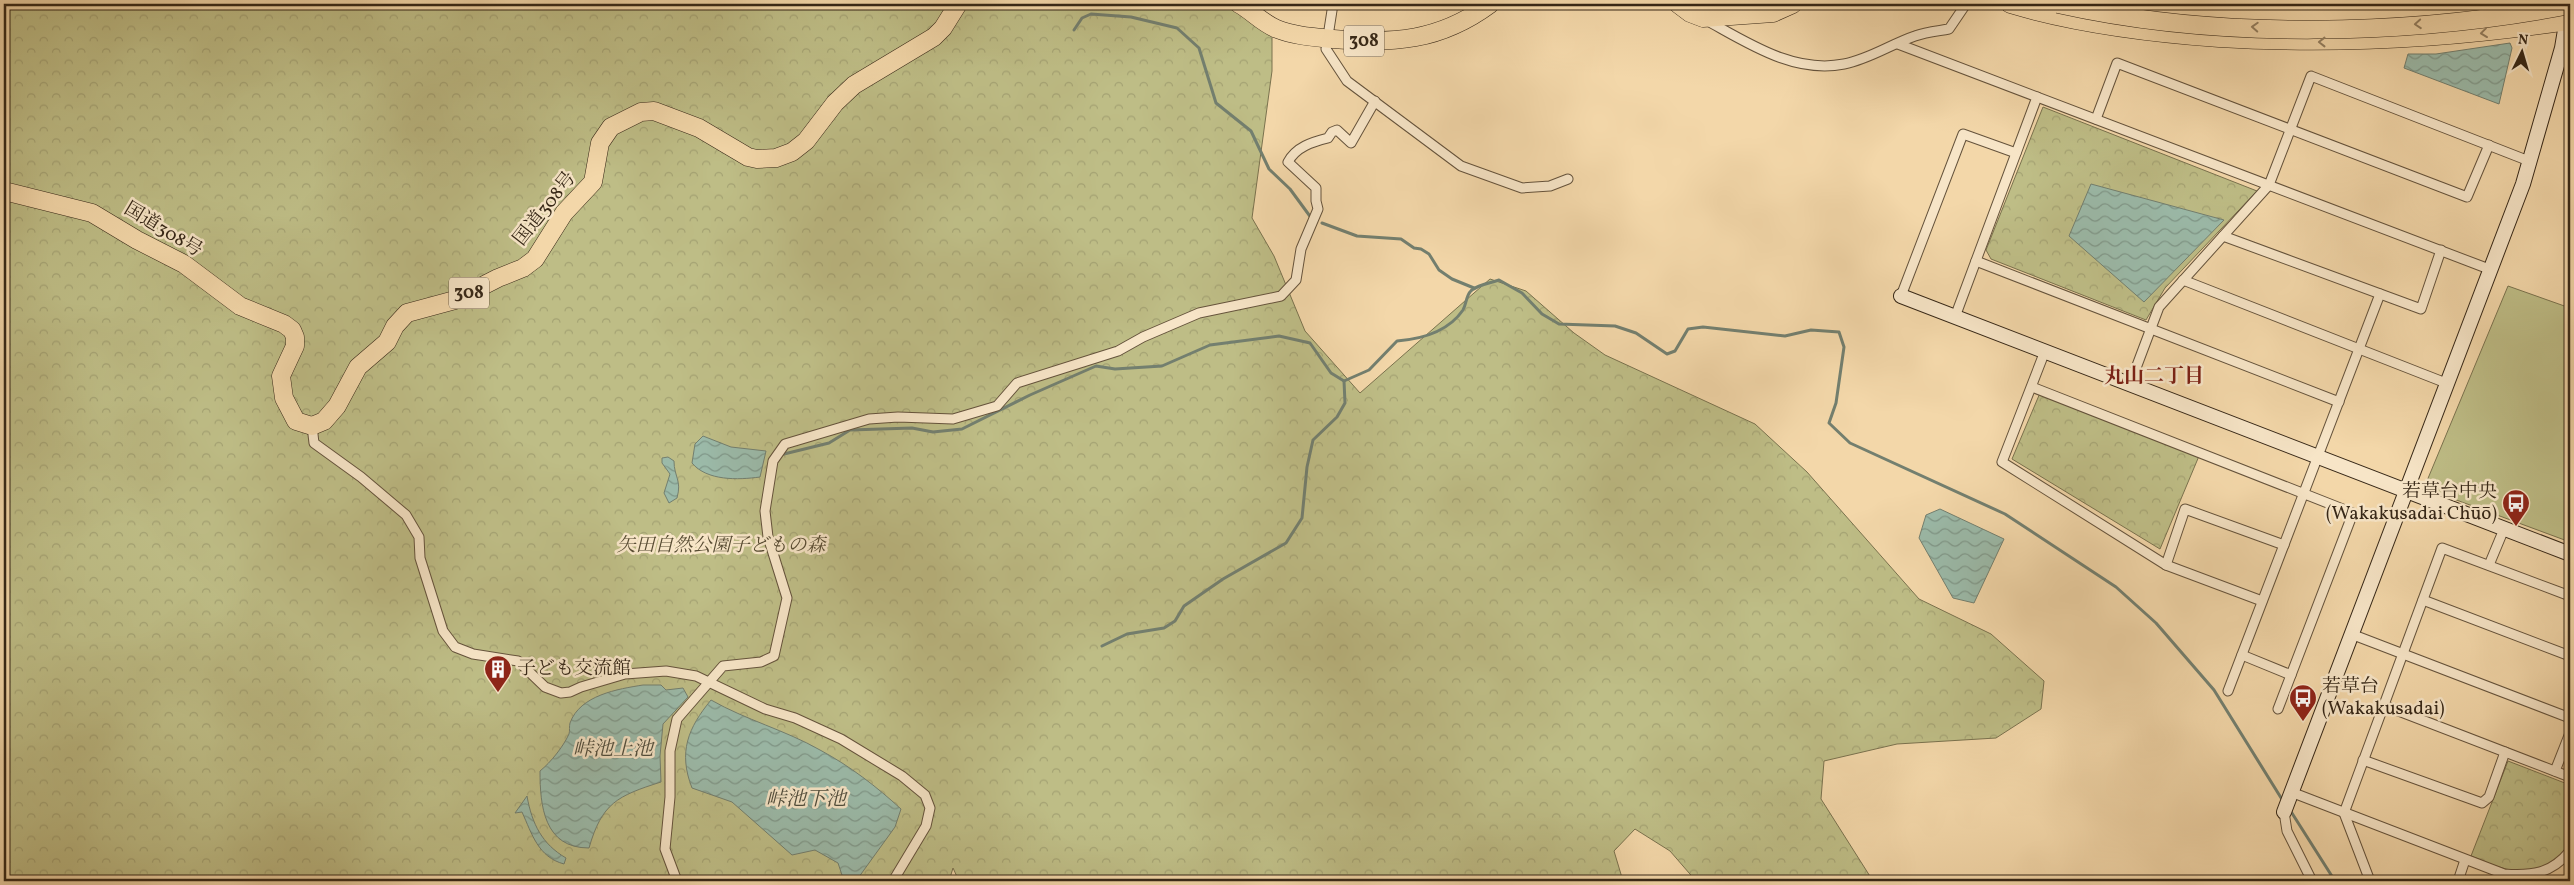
<svg xmlns="http://www.w3.org/2000/svg" width="2574" height="885" font-family="Vollkorn,'Noto Serif JP',serif">
<style>
.forest{fill:url(#forest-crowns);stroke:#7a724e}
.garden{fill:#bebd86;stroke:#7a724e}
.water{fill:url(#water-waves);stroke:#737f6f}
.lines{fill:none;stroke-linecap:round;stroke-linejoin:round}
.stream{stroke:#737f6f;stroke-width:3}
.street-casing{stroke:#65533c;stroke-width:11}
.secondary-casing{stroke:#362717;stroke-width:16}
.highway-casing{stroke:#362717;stroke-width:19}
.street{stroke:#f7e5c7;stroke-width:9}
.secondary{stroke:#f7e5c7;stroke-width:14}
.highway{stroke:#f3d7a9;stroke-width:18}
.highway-bridge-casing{stroke:#362717;stroke-width:19;stroke-linecap:butt}
.highway-bridge{stroke:#f3d7a9;stroke-width:18}
.oneway{stroke:#947f60}
.labels{text-anchor:middle;dominant-baseline:central;stroke-width:5;stroke-linejoin:round;paint-order:stroke}
.shield{fill:#f7e5c7;stroke:#70604c;stroke-width:1}
.shield-label{font-size:18px;font-weight:bold;fill:#362717}
.street-label{font-size:19px;fill:#362717;stroke:#f7e5c7}
.poi-label{font-size:19px;fill:#362717;stroke:#f7e5c7;text-anchor:start}
.park-label{font-size:19px;font-style:italic;fill:#584c33;stroke:#f7e5c7}
.neighbourhood-label{font-size:20px;font-weight:bold;fill:#7a1f14;stroke:#f7e5c7}
.water-label{font-size:20px;font-style:italic;fill:#4f4c3c;stroke:#f7e5c7}
</style>
<defs>
<pattern id="forest-crowns" width="20" height="18" patternUnits="userSpaceOnUse" patternTransform="scale(1.25)"><rect width="20" height="18" fill="#bebd86"/><path d="M2 6a3 3 0 1 1 6 0M12 15a3 3 0 1 1 6 0" fill="none" stroke="#a4a273"/></pattern>
<pattern id="water-waves" width="16" height="10" patternUnits="userSpaceOnUse" patternTransform="scale(1.25)"><rect width="16" height="10" fill="#9bbaa9"/><path d="M0 5q4-4 8 0t8 0" fill="none" stroke="#7f9789"/></pattern>
</defs>
<rect width="100%" height="100%" fill="#f3d7a9"/>
<filter id="stains"><feTurbulence type="fractalNoise" baseFrequency=".004" numOctaves="4"/><feColorMatrix values="0 0 0 0 .2 0 0 0 0 .09 0 0 0 0 .02 0 0 0 .5 -.17"/></filter>
<radialGradient id="worn" r=".72"><stop offset=".6" stop-color="#630" stop-opacity="0"/><stop offset="1" stop-color="#630" stop-opacity=".3"/></radialGradient>
<g class="forest">
<polygon points="4,4 1235,4 1272,33 1272,71 1252,218 1274,256 1305,331 1360,393 1490,279 1526,291 1574,333 1605,355 1755,424 1807,472 1919,599 1991,634 2044,681 2041,709 1996,738 1897,744 1824,761 1821,799 1873,881 1696,881 1670,851 1635,829 1614,851 1623,881 959,881 953,868 949,881 4,881"/>
<polygon points="2043,107 2257,191 2165,288 2146,320 1991,259 1986,250"/>
<polygon points="2040,393 2199,456 2160,549 2012,459"/>
<path d="M 2508,761 L 2570,785 L 2569,847 C 2563,853 2556,860 2549,865 C 2526,881 2493,865 2471,856 Z"/>
</g>
<polygon class="garden" points="2508,286 2570,308 2570,542 2424,488"/>
<g class="water">
<polygon points="2510,43 2512,48 2499,104 2404,68 2408,54 2436,54"/>
<polygon points="2091,184 2224,220 2144,302 2069,236"/>
<path d="M 703,436 L 731,447 L 766,451 L 760,477 C 738,480 707,481 692,463 L 695,444 Z"/>
<path d="M 668,457 L 674,461 C 674,477 682,480 677,498 L 669,503 L 664,493 L 670,474 L 662,463 L 662,458 Z"/>
<polygon points="1940,509 2004,539 1974,603 1953,598 1919,538 1926,515"/>
<path d="M 643,685 L 661,685 L 666,690 L 683,688 L 688,697 L 663,724 L 660,756 L 661,782 C 617,796 602,803 589,848 C 544,848 540,806 540,771 C 551,762 563,747 569,734 C 570,731 569,726 570,723 C 580,695 618,689 643,685 Z"/>
<path d="M 711,700 C 746,720 785,730 820,750 C 850,766 877,787 901,809 L 895,827 L 856,881 L 844,881 L 838,863 L 815,850 L 792,855 L 732,802 L 692,788 C 678,752 688,728 711,700 Z"/>
<path d="M 527,796 C 532,824 542,844 566,858 L 564,864 C 538,857 532,834 522,812 L 515,813 Z"/>
</g>
<g class="lines">
<g class="stream">
<polyline points="1074,30 1082,18 1091,14 1131,17 1177,28 1199,48 1216,103 1251,131 1269,169 1290,189 1312,219"/>
<polyline points="1322,223 1357,236 1401,239 1414,248 1421,249 1429,254 1439,270 1452,279 1474,288"/>
<path d="M 784,454 L 829,443 L 850,430 L 912,428 L 933,432 L 962,429 L 1030,395 L 1096,366 L 1115,369 L 1162,366 L 1210,345 L 1279,336 L 1310,343 L 1331,373 L 1344,381 L 1369,370 L 1397,341 C 1422,339 1448,332 1463,310 C 1466,305 1466,297 1470,292 C 1475,285 1491,283 1499,280 L 1522,293 L 1542,314 L 1559,324 L 1615,326 L 1636,333 L 1667,354 L 1675,351 L 1688,329 L 1703,327 L 1785,336 L 1811,330 L 1839,332 L 1844,347 L 1836,403 L 1829,423 L 1850,443 L 2005,514 L 2116,587 L 2156,623 L 2214,690 L 2283,801"/>
<polyline points="1102,646 1127,634 1164,628 1175,621 1184,606 1223,579 1286,543 1302,518 1307,467 1313,440 1337,417 1345,403 1344,381"/>
<polyline points="2290,810 2335,881"/>
</g>
<g class="street-casing">
<g id="street">
<polyline points="1333,4 1326,49 1347,81 1461,166 1522,188 1550,186 1568,179"/>
<path d="M 1706,20 C 1748,43 1794,74 1844,64 C 1870,59 1891,44 1915,36 C 1926,32 1938,31 1949,29 L 1966,4"/>
<polyline points="1898,44 2489,269"/>
<polyline points="2096,119 2117,63 2467,197 2489,145"/>
<polyline points="2223,236 2421,309 2441,250"/>
<polyline points="1976,261 2339,402"/>
<polyline points="2183,280 2446,383"/>
<polyline points="1901,296 1963,134 2016,153"/>
<polyline points="1955,317 2037,97"/>
<polyline points="2045,351 2002,462 2166,565 2262,601"/>
<polyline points="2130,384 2159,307 2269,185 2311,76 2529,161"/>
<polyline points="2032,387 2353,513 2278,709"/>
<polyline points="312,426 314,443 361,477 406,515 419,537 420,558 443,631 455,647 473,654 518,661 545,687 561,693 570,692 581,687 625,674 666,671 696,676 765,709 795,718 841,739 902,776 925,795 930,808 926,826 893,881"/>
<polyline points="2166,565 2185,509 2284,545"/>
<polyline points="2489,565 2504,529"/>
<polyline points="2423,600 2570,656"/>
<polyline points="2351,634 2570,718"/>
<polyline points="2242,655 2291,675"/>
<polyline points="2228,691 2380,294"/>
<polyline points="2383,705 2570,777"/>
<polyline points="2363,760 2482,803 2489,797 2505,752"/>
<polyline points="2555,771 2570,733"/>
<path d="M 2291,792 L 2504,874 C 2532,876 2551,874 2570,851"/>
<polyline points="2284,812 2287,831 2312,881"/>
<path d="M 677,881 L 665,849 L 670,797 L 670,751 L 677,719 L 723,666 L 761,662 L 774,656 L 787,598 L 768,537 L 765,511 L 773,461 L 785,444 L 869,419 L 898,417 L 953,419 L 997,406 L 1017,383 L 1118,351 L 1143,337 L 1199,313 L 1281,296 L 1296,280 L 1301,249 L 1318,209 L 1316,201 L 1316,188 L 1288,162 C 1296,147 1312,142 1328,138 L 1332,132 L 1337,130 L 1351,143 L 1375,101"/>
<polyline points="2370,881 2344,813 2442,548 2570,596"/>
<polyline points="2458,881 2465,860"/>
</g>
</g>
<g class="secondary-casing">
<g id="secondary">
<polyline points="1901,296 2570,554"/>
<polyline points="2284,812 2523,184 2562,48 2568,12"/>
</g>
</g>
<g class="highway-casing">
<g id="highway">
<path d="M 1239,4 C 1252,11 1262,23 1277,29 C 1295,36 1314,37 1333,39 C 1393,44 1440,41 1490,4"/>
<polyline points="1678,4 1690,13 1703,18 1773,13 1793,4"/>
<path d="M 2010,4 C 2077,24 2149,33 2219,38 C 2337,45 2450,39 2567,21"/>
<path d="M 2144,4 C 2255,15 2365,17 2476,4"/>
<polyline points="4,191 92,213 137,240 184,264 240,306 284,324 292,330 295,337 295,346 281,376 284,398 296,421 312,426 324,421 337,406 358,367 387,342 395,326 407,313 455,300 498,278 523,268 535,259 564,213 593,182 600,143 611,127 641,112 654,111 699,128 748,157 757,159 776,158 792,152 806,141 835,103 854,85 934,37 943,28 958,4"/>
</g>
</g>
<use href="#street" class="street"/>
<use href="#secondary" class="secondary"/>
<use href="#highway" class="highway"/>
<g class="highway-bridge-casing">
<path id="highway-bridge" d="M 2058,4 C 2218,40 2409,36 2570,5"/>
</g>
<use href="#highway-bridge" class="highway-bridge"/>
</g>
<defs><path id="oneway-chevron" d="M-2-3.5L2.5 0L-2 3.5" fill="none" stroke-width="1.6" stroke-linecap="round" stroke-linejoin="round" transform="scale(1.25)"/></defs>
<g class="oneway">
<use href="#oneway-chevron" transform="translate(2418 24) rotate(176)"/>
<use href="#oneway-chevron" transform="translate(2255 27) rotate(-177)"/>
<use href="#oneway-chevron" transform="translate(2484 33) rotate(173)"/>
<use href="#oneway-chevron" transform="translate(2322 42) rotate(180)"/>
</g>
<defs>
<g id="bus-pin" transform="scale(1.4375)"><path d="M0 17L-7.5 6A9.5 9.5 0 1 1 7.5 6Z" fill="#8f2418" stroke="#f7e5c7"/><path d="M-5-6H5V4H4V6H2V4H-2V6H-4V4H-5ZM-3.5-4V0h7V-4ZM-3.5 1.2v1.5H-2V1.2ZM2 1.2v1.5H3.5V1.2Z" fill="#fff"/></g>
<g id="building-pin" transform="scale(1.4375)"><path d="M0 17L-7.5 6A9.5 9.5 0 1 1 7.5 6Z" fill="#8f2418" stroke="#f7e5c7"/><path d="M-4-6H4V6H1V3H-1V6H-4ZM-2.5-4.3h1.7v1.8h-1.7ZM.8-4.3h1.7v1.8H.8ZM-2.5-1h1.7V.8h-1.7ZM.8-1h1.7V.8H.8Z" fill="#fff"/></g>
</defs>
<g fill-rule="evenodd">
<use href="#bus-pin" x="2516" y="503"/>
<use href="#building-pin" x="498" y="669"/>
<use href="#bus-pin" x="2303" y="698"/>
</g>
<g class="labels">
<g class="shield">
<rect x="1344" y="25.5" width="40" height="31" rx="4"/>
<rect x="449" y="277.5" width="40" height="31" rx="4"/>
</g>
<g class="shield-label">
<text x="1364" y="41">308</text>
<text x="469" y="293">308</text>
</g>
<g class="street-label">
<text transform="translate(545 209) rotate(-52)">国道308号</text>
<text transform="translate(163 230) rotate(31)">国道308号</text>
</g>
<g class="poi-label">
<text x="2497" y="492" text-anchor="end">若草台中央<tspan x="2497" dy="22">(Wakakusadai Chūō)</tspan></text>
<text x="517" y="669">子ども交流館</text>
<text x="2322" y="687">若草台<tspan x="2322" dy="22">(Wakakusadai)</tspan></text>
</g>
<g class="park-label">
<text x="721" y="546">矢田自然公園子どもの森</text>
</g>
<g class="neighbourhood-label">
<text x="2154" y="377">丸山二丁目</text>
</g>
<g class="water-label">
<text x="613" y="750">峠池上池</text>
<text x="806" y="800">峠池下池</text>
</g>
</g>
<rect width="2574" height="885" fill="none" stroke="#f3d7a9" stroke-width="20"/>
<rect x="5" y="5" width="2564" height="875" fill="none" stroke="#362717" stroke-width="2.5"/>
<rect x="10" y="10" width="2554" height="865" fill="none" stroke="#362717"/>
<g transform="translate(2522 52) rotate(5)" stroke="#f7e5c7" stroke-width="4" paint-order="stroke">
<path d="M0-4L9 19L0 12L-9 19Z" fill="#362717"/>
<text y="-8" font-size="14" font-weight="bold" text-anchor="middle" fill="#362717">N</text>
</g>
<rect width="100%" height="100%" filter="url(#stains)"/>
<rect width="100%" height="100%" fill="url(#worn)"/>
</svg>
